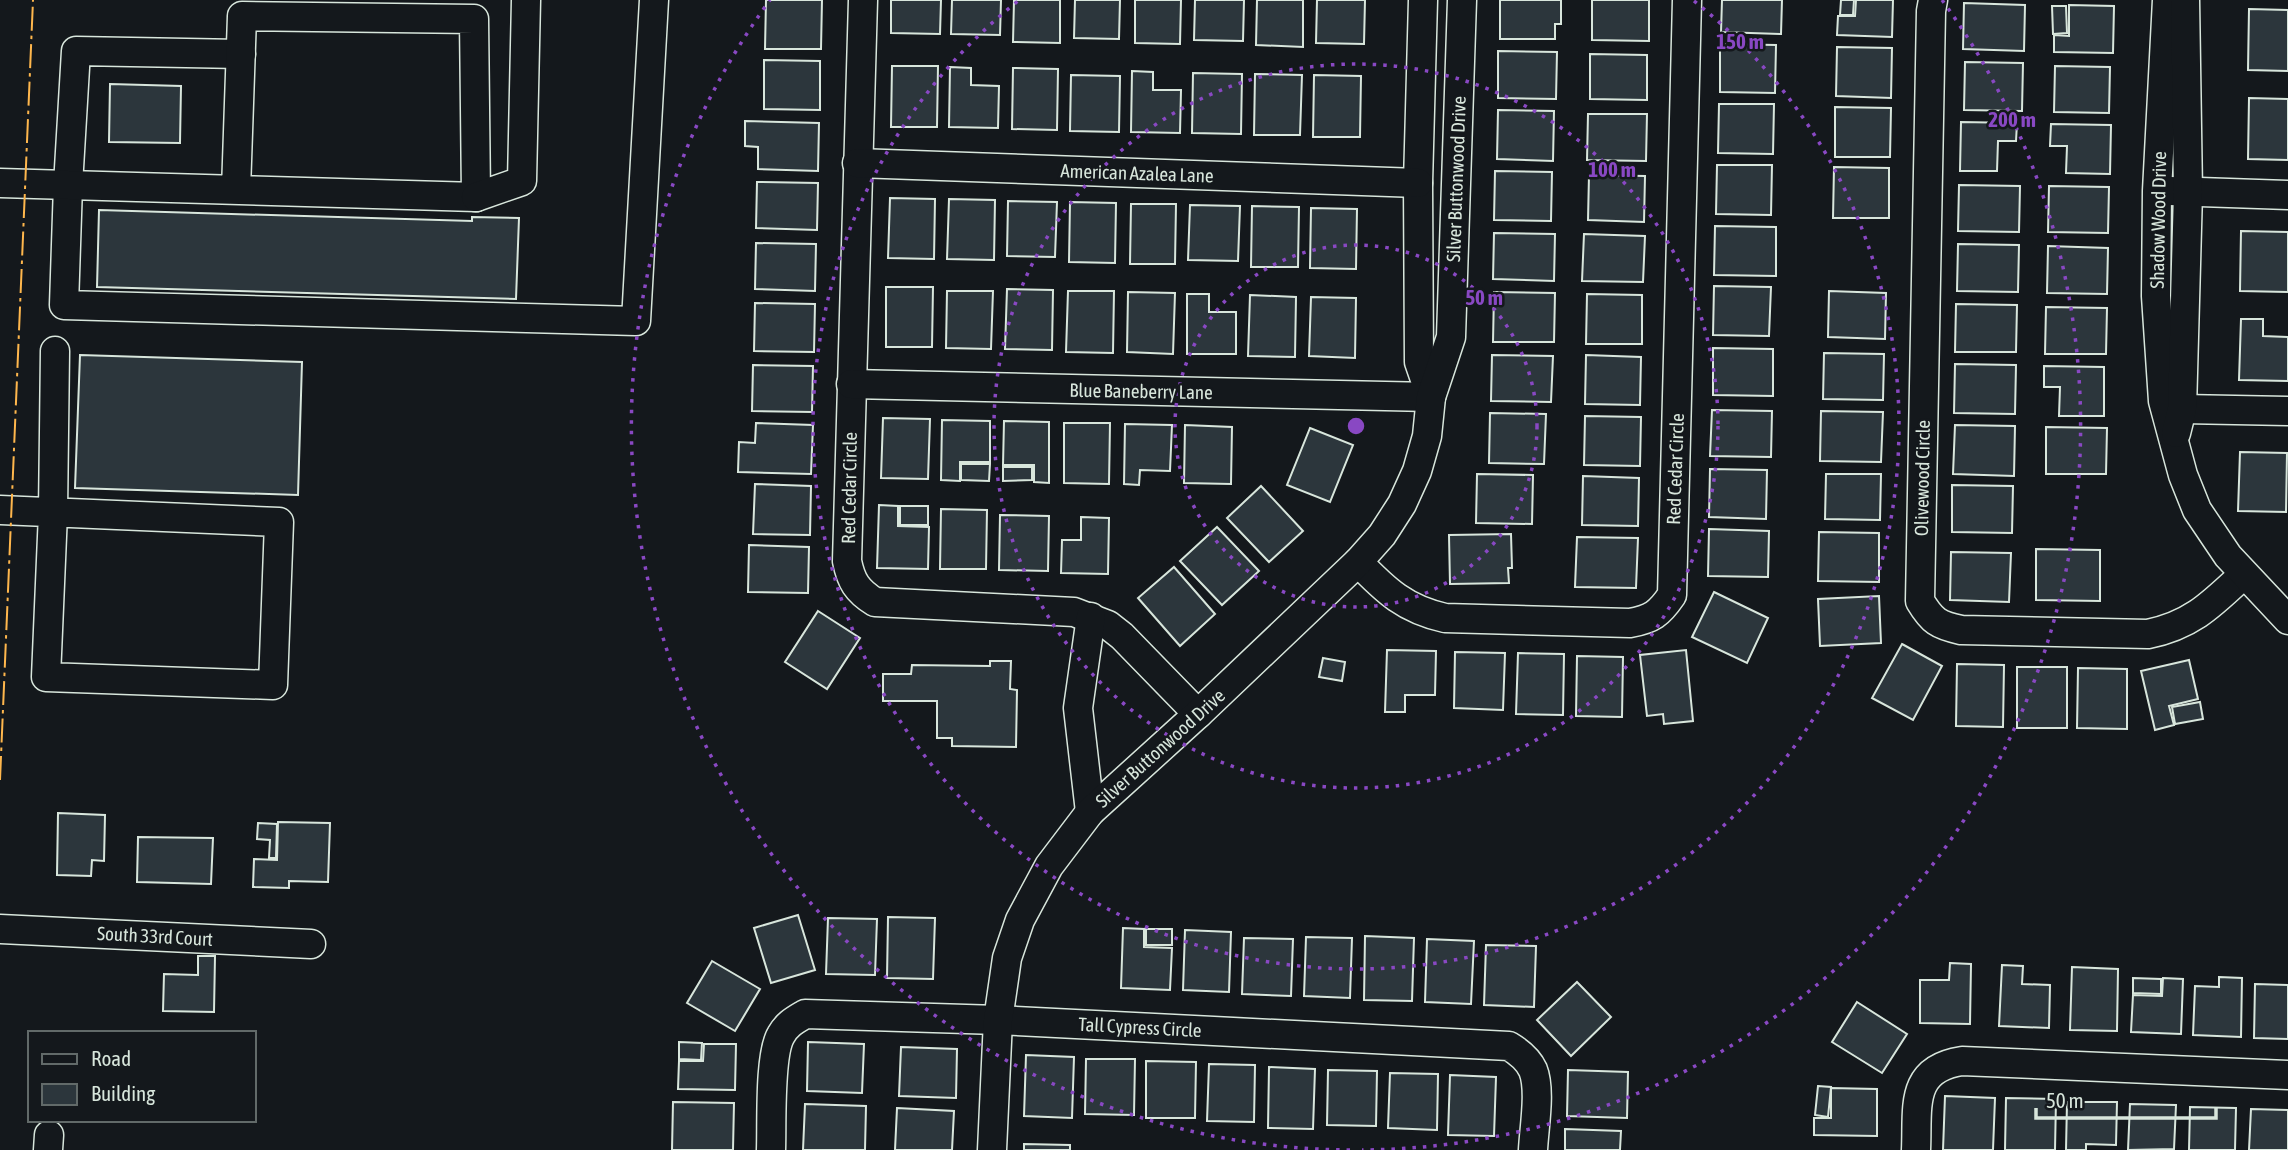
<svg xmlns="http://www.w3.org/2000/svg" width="2288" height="1150" font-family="'Asap Condensed',sans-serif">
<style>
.building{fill:#2c363c;stroke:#d8e6dc;stroke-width:2}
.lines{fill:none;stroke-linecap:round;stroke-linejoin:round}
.minor-casing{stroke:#d8e6dc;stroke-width:31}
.minor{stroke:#14181c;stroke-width:28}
.power{stroke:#ffb74d;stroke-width:2;stroke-dasharray:24 5 3.5 5;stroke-linecap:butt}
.ring{fill:none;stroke:#8948c3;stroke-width:3.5;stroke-dasharray:3.5 7}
.labels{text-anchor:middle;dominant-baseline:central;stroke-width:5;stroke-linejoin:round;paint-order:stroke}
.street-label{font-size:19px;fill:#d8e6dc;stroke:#14181c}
.centre{fill:#8948c3;stroke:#14181c;stroke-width:3.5}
.ring-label{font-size:21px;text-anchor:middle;font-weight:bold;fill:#8948c3;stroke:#14181c;stroke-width:5;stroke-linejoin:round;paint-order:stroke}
</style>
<rect width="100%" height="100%" fill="#14181c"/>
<g class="building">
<polygon points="766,0 822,0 821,49 765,49"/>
<polygon points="891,0 941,0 940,34 891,33"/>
<polygon points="952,0 1001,0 1000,35 951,34"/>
<polygon points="1014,0 1060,0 1060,43 1013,42"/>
<polygon points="1075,0 1120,0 1119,39 1074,38"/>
<polygon points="1135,0 1181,0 1180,44 1135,43"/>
<polygon points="1195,0 1244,0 1243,41 1194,40"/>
<polygon points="1257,0 1303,0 1303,47 1256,45"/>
<polygon points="1317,0 1365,0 1364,44 1316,43"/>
<polygon points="1500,0 1561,0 1561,24 1555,24 1555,39 1500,39"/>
<polygon points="1592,0 1649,0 1649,41 1592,40"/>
<polygon points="1722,0 1782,0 1781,34 1721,32"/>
<polygon points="1841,0 1854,0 1853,15 1840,15"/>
<polygon points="1856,0 1893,0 1892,37 1837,35 1838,16 1855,16"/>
<polygon points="1964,3 2025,5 2024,51 1963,49"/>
<polygon points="2069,5 2114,6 2113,53 2054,52 2054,35 2069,36"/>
<polygon points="2052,6 2066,6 2067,33 2053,34"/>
<polygon points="2249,9 2288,10 2288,71 2248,70"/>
<polygon points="1720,44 1776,45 1775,93 1720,92"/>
<polygon points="1837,47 1892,48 1891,98 1836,96"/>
<polygon points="1498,51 1557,52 1556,99 1498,98"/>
<polygon points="1590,54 1647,55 1647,100 1590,99"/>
<polygon points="764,60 820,61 820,110 764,109"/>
<polygon points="1965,62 2023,63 2022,111 1964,110"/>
<polygon points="892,66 938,66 937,127 891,127"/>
<polygon points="2055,66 2110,67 2109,113 2054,112"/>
<polygon points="950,67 971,68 971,85 999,86 998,128 949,127"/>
<polygon points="1013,68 1058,69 1057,130 1012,129"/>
<polygon points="1132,71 1153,72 1153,90 1181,90 1180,133 1131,132"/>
<polygon points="1193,73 1242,74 1241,134 1192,133"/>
<polygon points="1255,74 1302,75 1300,135 1254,135"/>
<polygon points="1071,75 1120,76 1119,132 1070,131"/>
<polygon points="1314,75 1361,76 1360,137 1313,137"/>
<polygon points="110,84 181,86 180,143 109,142"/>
<polygon points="2249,98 2288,99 2288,160 2248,159"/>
<polygon points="1719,104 1774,104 1773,154 1718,153"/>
<polygon points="1835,107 1891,108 1890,157 1835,157"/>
<polygon points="1498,110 1554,111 1553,161 1497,159"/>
<polygon points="1588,114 1647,114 1646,161 1587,160"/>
<polygon points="745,121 819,123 818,171 758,169 758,147 745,146"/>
<polygon points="1961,122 2017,123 2016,141 1998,141 1997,171 1960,171"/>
<polygon points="2051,124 2111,125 2110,174 2066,173 2067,146 2050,146"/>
<polygon points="1717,165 1772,165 1771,215 1716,214"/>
<polygon points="1834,167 1889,168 1889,218 1833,218"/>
<polygon points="1495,171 1552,172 1551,221 1494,220"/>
<polygon points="1589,175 1645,176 1644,222 1588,220"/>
<polygon points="757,182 818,183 817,230 756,228"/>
<polygon points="1959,185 2020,186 2019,232 1958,231"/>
<polygon points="2049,186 2109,187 2108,233 2048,232"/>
<polygon points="890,198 935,199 934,259 888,258"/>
<polygon points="949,199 995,200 994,260 947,259"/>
<polygon points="1008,201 1057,202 1055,257 1007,256"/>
<polygon points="1070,202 1116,203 1115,263 1069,262"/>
<polygon points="1131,204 1176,204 1175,264 1130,264"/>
<polygon points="1190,205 1240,206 1238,261 1188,260"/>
<polygon points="1252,206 1299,207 1298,267 1251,267"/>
<polygon points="1311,208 1357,209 1356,269 1310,268"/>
<polygon points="99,210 472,221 472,217 519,218 516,299 97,287"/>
<polygon points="1715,226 1776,227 1776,276 1714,275"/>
<polygon points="2241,231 2288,232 2288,292 2240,291"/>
<polygon points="1494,233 1555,234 1554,281 1493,279"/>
<polygon points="1584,234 1645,236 1643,282 1582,281"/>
<polygon points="756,243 816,244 815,291 755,289"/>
<polygon points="1958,244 2019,245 2018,292 1957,291"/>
<polygon points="2048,246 2108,248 2107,294 2047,293"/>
<polygon points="1714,286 1771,287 1769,336 1713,335"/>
<polygon points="886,287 933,287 932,347 886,347"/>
<polygon points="1007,289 1053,290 1052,350 1005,349"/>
<polygon points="947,291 993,291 991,349 946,348"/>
<polygon points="1068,291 1114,291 1113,353 1066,352"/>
<polygon points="1829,291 1886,293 1885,339 1828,337"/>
<polygon points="1128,292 1175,293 1173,354 1127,352"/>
<polygon points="1494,292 1555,293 1554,342 1493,342"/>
<polygon points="1187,294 1209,294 1209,312 1236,312 1236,354 1187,354"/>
<polygon points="1587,294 1642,295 1642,344 1586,344"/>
<polygon points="1250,295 1296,297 1295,357 1248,356"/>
<polygon points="1311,297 1356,298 1355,358 1309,356"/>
<polygon points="755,303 815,304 814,352 754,351"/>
<polygon points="1956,304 2017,305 2016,352 1955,352"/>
<polygon points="2046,307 2107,308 2106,354 2045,354"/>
<polygon points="2241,319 2263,319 2263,336 2288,337 2288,381 2239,380"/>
<polygon points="1713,348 1773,349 1773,396 1713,395"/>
<polygon points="1824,353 1884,354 1883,400 1823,399"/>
<polygon points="80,355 302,362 298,495 75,488"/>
<polygon points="1492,355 1553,356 1551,402 1491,401"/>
<polygon points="1586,355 1641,357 1640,405 1585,404"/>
<polygon points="1955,364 2016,365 2015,414 1954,413"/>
<polygon points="753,365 813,366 812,412 752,411"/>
<polygon points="2044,366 2104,367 2104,416 2059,416 2060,387 2044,387"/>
<polygon points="1712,410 1772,411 1771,457 1710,456"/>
<polygon points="1821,411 1883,412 1881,462 1820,461"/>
<polygon points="1490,413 1546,414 1544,464 1489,463"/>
<polygon points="1585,416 1641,417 1640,466 1584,465"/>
<polygon points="883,418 930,419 928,479 881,478"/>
<polygon points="942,420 990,421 990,462 960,462 960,481 941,480"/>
<polygon points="1004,421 1049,422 1049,483 1034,482 1034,465 1003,465"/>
<polygon points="756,423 813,425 811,474 738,472 739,442 755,443"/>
<polygon points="1064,423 1110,423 1109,484 1064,483"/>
<polygon points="1125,424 1172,425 1170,471 1140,470 1139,485 1124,484"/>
<polygon points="1185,425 1232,427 1231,484 1184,483"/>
<polygon points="1955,425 2015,426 2014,476 1953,474"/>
<polygon points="2046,427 2107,428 2106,474 2046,474"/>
<polygon points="1310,428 1353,445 1330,502 1287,485"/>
<polygon points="2240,452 2287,453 2286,512 2238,511"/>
<polygon points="961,464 990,464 989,481 961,480"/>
<polygon points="1003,467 1032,467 1032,480 1003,481"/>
<polygon points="1710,469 1767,470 1766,519 1709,517"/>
<polygon points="1477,474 1533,475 1532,524 1476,523"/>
<polygon points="1826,474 1881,474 1880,520 1825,519"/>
<polygon points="1583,476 1639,478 1638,526 1582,525"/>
<polygon points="755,484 811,486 810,535 753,534"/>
<polygon points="1952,485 2013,486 2012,533 1952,532"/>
<polygon points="1261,486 1303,531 1269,562 1227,518"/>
<polygon points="879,505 898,506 898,526 929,527 928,569 877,568"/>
<rect x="900" y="506" width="28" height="19"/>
<polygon points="941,509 987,510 986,569 940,569"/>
<polygon points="1000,515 1049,516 1048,571 999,570"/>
<polygon points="1081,517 1109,518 1108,574 1061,573 1062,540 1081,540"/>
<polygon points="1217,527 1259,571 1222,605 1180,561"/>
<polygon points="1709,529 1769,531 1768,577 1708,576"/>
<polygon points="1819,532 1879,533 1879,582 1818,581"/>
<polygon points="1511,534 1512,568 1508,568 1509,583 1450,584 1449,535"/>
<polygon points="1577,537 1638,538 1636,588 1575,587"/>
<polygon points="749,545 809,547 808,593 748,592"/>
<polygon points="2036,549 2100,550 2100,601 2036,600"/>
<polygon points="1951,552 2011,553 2009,602 1950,600"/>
<polygon points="1174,567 1215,614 1180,646 1138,598"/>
<polygon points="1714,592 1768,618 1747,663 1692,637"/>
<polygon points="1879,596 1881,643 1820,646 1818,599"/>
<polygon points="818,611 860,638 827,689 785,662"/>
<polygon points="1902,644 1942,666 1913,720 1872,698"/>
<polygon points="1387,650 1436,651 1435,695 1405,695 1405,712 1385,712"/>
<polygon points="1686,650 1693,721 1664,724 1663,714 1647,716 1640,655"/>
<polygon points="1455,652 1505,653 1503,710 1454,708"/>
<polygon points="1518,653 1564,654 1563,715 1516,714"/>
<polygon points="1577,656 1623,657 1622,717 1576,716"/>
<polygon points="1323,658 1345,662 1342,681 1319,677"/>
<polygon points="2189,660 2198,699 2169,706 2174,725 2155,730 2141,671"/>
<polygon points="990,661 1011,661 1010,689 1017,690 1016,747 952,746 952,738 937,738 937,701 883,701 883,674 911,674 912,665 990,666"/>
<polygon points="1957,664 2004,665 2003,727 1956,726"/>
<rect x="2017" y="667" width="50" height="61"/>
<polygon points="2078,668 2127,669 2127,729 2077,728"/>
<polygon points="2200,702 2203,719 2175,724 2172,707"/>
<polygon points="58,813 105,815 104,861 92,860 91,876 57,875"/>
<polygon points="278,822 330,823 328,882 289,881 289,888 253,887 254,859 277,860"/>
<polygon points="258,823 277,824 276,858 269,858 270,840 257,839"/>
<polygon points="138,837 213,838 211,884 137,882"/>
<polygon points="798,915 815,970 771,983 754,928"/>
<polygon points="888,917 935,918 933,979 887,978"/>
<polygon points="828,918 877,919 875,975 826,974"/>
<polygon points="1123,928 1144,929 1144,947 1172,948 1170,990 1121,988"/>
<rect x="1146" y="929" width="26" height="16"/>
<polygon points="1185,930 1231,932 1229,992 1183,990"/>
<polygon points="1365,936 1414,938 1412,1001 1364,1000"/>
<polygon points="1306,937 1352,938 1350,998 1304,996"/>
<polygon points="1244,938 1293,939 1291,996 1242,994"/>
<polygon points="1427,939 1474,941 1471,1004 1425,1002"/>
<polygon points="1486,945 1536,946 1534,1007 1484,1005"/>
<polygon points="198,956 215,956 214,1012 163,1011 164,974 198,975"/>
<polygon points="712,961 760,989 735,1031 687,1003"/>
<polygon points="1950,963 1971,964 1970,1024 1920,1023 1920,980 1949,980"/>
<polygon points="2002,965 2023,966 2022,984 2050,985 2049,1028 1999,1026"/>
<polygon points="2072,967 2118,969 2117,1031 2070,1030"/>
<polygon points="2219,977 2242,978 2241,1037 2193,1035 2195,986 2219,987"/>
<polygon points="2133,978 2161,979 2161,994 2133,993"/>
<polygon points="2163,978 2183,979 2181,1034 2131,1032 2133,995 2162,996"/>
<polygon points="1577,982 1611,1017 1571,1056 1537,1020"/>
<polygon points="2255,984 2288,985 2288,1039 2254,1038"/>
<polygon points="1857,1002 1907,1034 1882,1073 1832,1042"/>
<polygon points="679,1042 702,1043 701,1060 679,1059"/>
<polygon points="808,1042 864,1044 862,1093 807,1091"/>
<polygon points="704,1044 736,1044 735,1090 678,1089 679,1061 703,1061"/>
<polygon points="901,1047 957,1049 956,1098 899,1096"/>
<polygon points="1026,1055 1074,1057 1072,1118 1024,1116"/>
<polygon points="1086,1059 1135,1059 1134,1115 1085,1114"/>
<polygon points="1146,1061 1196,1062 1195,1118 1146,1118"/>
<polygon points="1209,1064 1255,1065 1254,1122 1207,1121"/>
<polygon points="1269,1067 1315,1069 1313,1129 1268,1128"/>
<polygon points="1328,1070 1377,1071 1376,1126 1327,1125"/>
<polygon points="1568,1070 1628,1072 1627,1118 1567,1116"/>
<polygon points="1390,1073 1438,1074 1437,1130 1388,1128"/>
<polygon points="1450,1075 1496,1077 1494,1136 1448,1135"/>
<polygon points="1818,1086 1831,1087 1828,1117 1815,1115"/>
<polygon points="1831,1088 1877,1089 1877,1136 1814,1135 1814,1118 1831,1118"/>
<polygon points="1945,1096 1995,1098 1993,1150 1943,1150"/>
<polygon points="2006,1098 2056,1099 2055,1150 2005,1150"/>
<polygon points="673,1102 734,1103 733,1150 672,1150"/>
<polygon points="2067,1102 2117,1102 2116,1145 2086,1144 2086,1150 2066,1150"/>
<polygon points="805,1104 866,1106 865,1150 803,1150"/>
<polygon points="2130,1104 2176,1105 2174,1149 2128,1150"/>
<polygon points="2190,1107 2236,1108 2235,1150 2189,1150"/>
<polygon points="897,1108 954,1111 952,1150 895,1150"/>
<polygon points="2251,1109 2288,1110 2288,1150 2249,1150"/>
<polygon points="1565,1129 1621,1131 1620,1150 1565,1150"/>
<polygon points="1024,1144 1070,1145 1070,1150 1024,1150"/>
</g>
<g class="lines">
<g class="minor-casing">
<g id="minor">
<path d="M 863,0 L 847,561 C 851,581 857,591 875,602 L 1074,612 L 1108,625 L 1122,636 L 1198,714"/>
<polyline points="1423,0 1418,183 1419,362 1431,397"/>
<path d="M 1933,0 L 1931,11 L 1920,601 C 1932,621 1938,625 1961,630 L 2148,634 C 2192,625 2212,604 2244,574"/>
<polyline points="2167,0 2157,191 2156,296 2163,401 2183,475 2197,510 2228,556 2288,620"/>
<polyline points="241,54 76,51 68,185 64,305 636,321 654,0"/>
<polyline points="857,163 1418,183"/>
<polyline points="0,183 476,197 474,19 242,16 236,190"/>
<polyline points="2170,191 2288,195"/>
<polyline points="476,197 522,181 526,0"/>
<polyline points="851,384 1431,397"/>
<polyline points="2182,409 2288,411"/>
<polyline points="2176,433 2182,409 2188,192 2185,0"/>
<polyline points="0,510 279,522 273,685 46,677 53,513 55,351"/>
<path d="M 1358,562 C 1386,591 1405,609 1445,618 L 1630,623 C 1652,619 1659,614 1672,595 L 1687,0"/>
<polyline points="1090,812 1078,708 1091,617"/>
<polyline points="0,929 311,944"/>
<polyline points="48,1150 49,1135"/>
<path d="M 771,1150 C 772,1124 769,1055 781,1035 C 787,1024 795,1020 805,1014 L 998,1020 L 1509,1046 C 1519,1052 1528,1059 1533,1070 C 1541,1090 1534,1128 1533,1150"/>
<polyline points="992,1150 998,1020 1007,958 1020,920 1049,866 1090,812 1198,714 1358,562 1382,535 1402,504 1417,471 1427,436 1431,397 1451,337 1462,0"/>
<path d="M 1916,1150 C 1918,1107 1909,1069 1962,1061 L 2288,1075"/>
</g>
</g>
<use href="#minor" class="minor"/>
<polyline class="power" points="0,780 33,0"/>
</g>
<g class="ring">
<circle cx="1356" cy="426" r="181"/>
<circle cx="1356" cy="426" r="362"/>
<path d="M1694 1A543 543 0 1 1 1018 1"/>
<path d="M1350 1150A724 724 0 0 1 770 0M1942 0A724 724 0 0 1 1362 1150"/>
</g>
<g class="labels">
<g class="street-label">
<text transform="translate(1137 173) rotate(2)">American Azalea Lane</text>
<text transform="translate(1456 179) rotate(-88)">Silver Buttonwood Drive</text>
<text transform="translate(2158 220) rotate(-89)">Shadow Wood Drive</text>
<text transform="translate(1141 391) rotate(1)">Blue Baneberry Lane</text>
<text transform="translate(1675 469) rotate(-88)">Red Cedar Circle</text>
<text transform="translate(1922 478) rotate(-89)">Olivewood Circle</text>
<text transform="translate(849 488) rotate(-89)">Red Cedar Circle</text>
<text transform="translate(1160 748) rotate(-42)">Silver Buttonwood Drive</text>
<text transform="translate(155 936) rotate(3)">South 33rd Court</text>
<text transform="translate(1140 1027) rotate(3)">Tall Cypress Circle</text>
</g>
</g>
<circle cx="1356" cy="426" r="10" class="centre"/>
<g class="ring-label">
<text x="1740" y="49">150 m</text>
<text x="2012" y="127">200 m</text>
<text x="1612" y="177">100 m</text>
<text x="1484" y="305">50 m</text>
</g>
<rect x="28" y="1031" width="228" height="91" fill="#14181c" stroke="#626a69" stroke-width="2"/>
<rect x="42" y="1054" width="35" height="10" fill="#14181c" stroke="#626a69" stroke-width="2"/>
<text x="91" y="1066" font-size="21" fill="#d8e6dc">Road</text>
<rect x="42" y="1084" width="35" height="21" fill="#2c363c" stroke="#626a69" stroke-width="2"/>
<text x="91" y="1101" font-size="21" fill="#d8e6dc">Building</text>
<path d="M2036 1108v10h180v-10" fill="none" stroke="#d8e6dc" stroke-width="3.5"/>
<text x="2046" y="1108" font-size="21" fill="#d8e6dc" stroke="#14181c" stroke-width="5" paint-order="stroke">50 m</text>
</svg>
